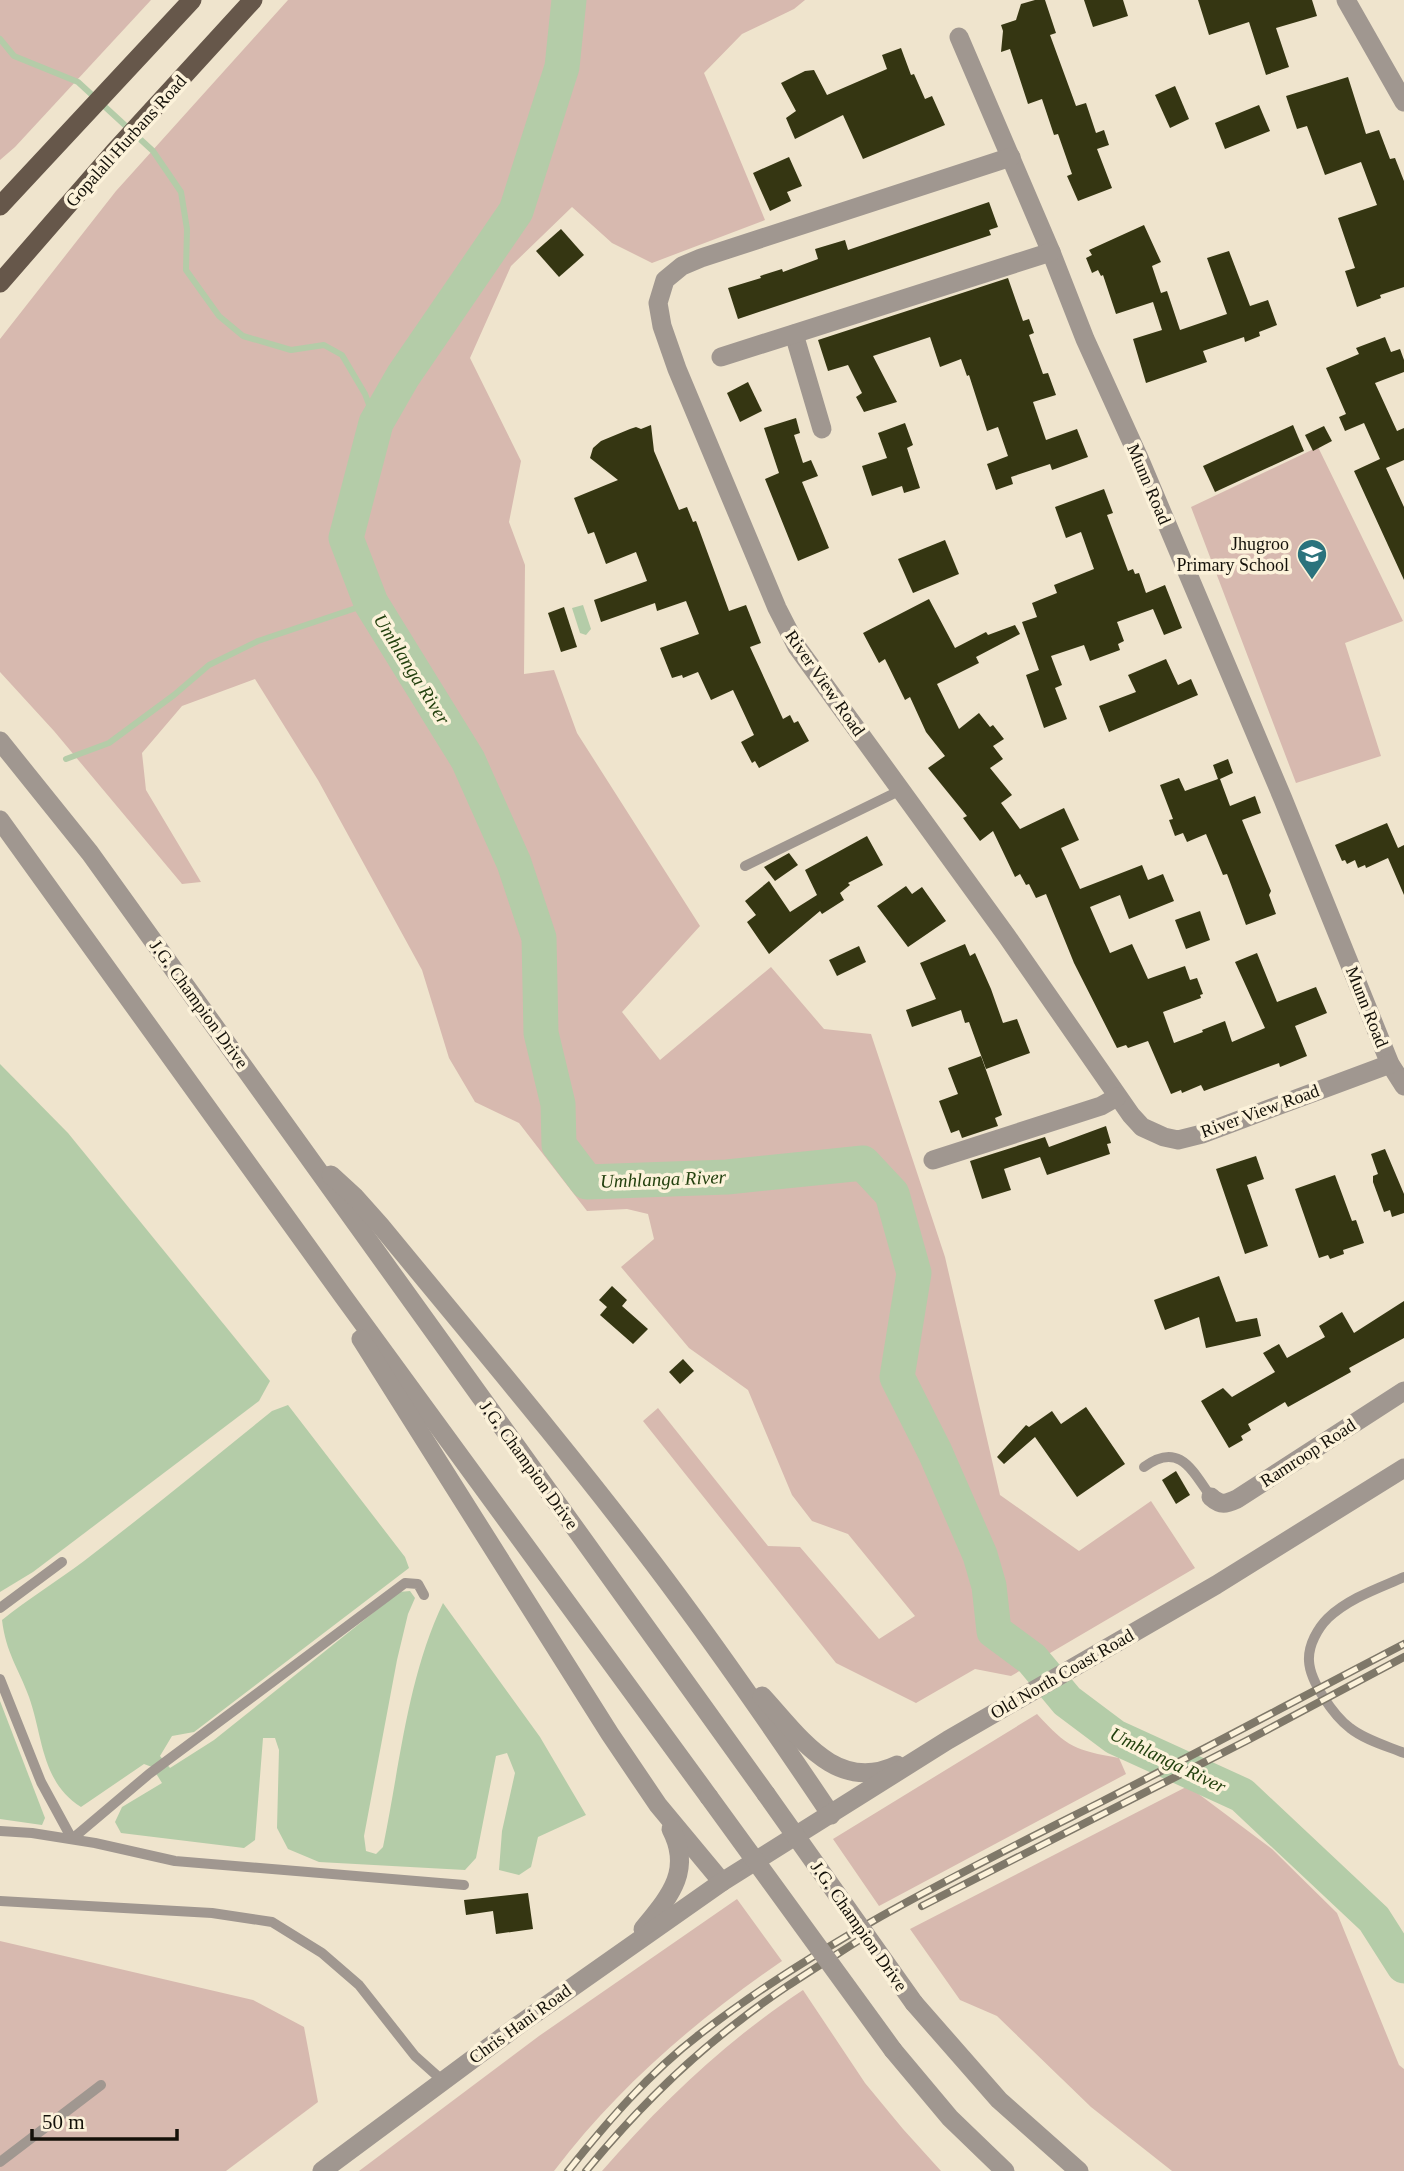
<svg xmlns="http://www.w3.org/2000/svg" width="1404" height="2171" font-family="'Times New Roman',serif">
<style>
.green{fill:#d7b9af}
.water{fill:#b4cca8}
.lines{fill:none;stroke-linecap:round;stroke-linejoin:round}
.stream{stroke:#b4cca8;stroke-width:6}
.river{stroke:#b4cca8;stroke-width:35}
.building{fill:#353612}
.service{stroke:#a09790;stroke-width:10}
.minor{stroke:#a09790;stroke-width:19}
.tertiary{stroke:#a09790;stroke-width:19}
.primary{stroke:#66574a;stroke-width:19}
.rail-casing{stroke:#7f7869;stroke-width:8}
.rail{stroke:#fcf2da;stroke-width:5;stroke-dasharray:16;stroke-linecap:butt}
.tertiary-bridge{stroke:#a09790;stroke-width:19}
.labels{text-anchor:middle;dominant-baseline:central;stroke-width:7;stroke-linejoin:round;paint-order:stroke}
.street-label{font-size:18px;fill:#141109;stroke:#fcf2da}
.poi-label{font-size:18px;fill:#141109;stroke:#fcf2da;text-anchor:end}
.water-label{font-size:19px;font-style:italic;fill:#23410e;stroke:#fcf2da}
</style>
<rect width="100%" height="100%" fill="#efe4cd"/>
<g class="green">
<polygon points="0,0 151,0 15,147 0,160"/>
<polygon points="288,0 805,0 794,9 742,34 704,73 765,220 652,263 612,243 572,207 511,266 470,358 521,461 509,522 525,565 524,674 554,670 577,733 700,926 622,1012 660,1060 771,967 824,1029 871,1034 945,1257 1000,1495 1079,1551 1151,1501 1195,1568 1011,1676 975,1669 916,1703 836,1663 643,1421 658,1408 768,1546 800,1547 879,1639 915,1616 848,1534 812,1521 792,1495 748,1390 689,1348 621,1267 654,1239 648,1214 627,1209 587,1211 519,1123 475,1102 449,1058 422,970 318,780 255,679 182,706 142,753 146,790 201,882 182,884 54,731 0,672 0,339 116,191"/>
<polygon points="1318,447 1403,621 1345,643 1381,756 1296,783 1191,507"/>
<path d="M 1037,1714 C 1068,1748 1075,1750 1119,1758 L 1126,1774 L 879,1906 L 833,1839 Z"/>
<polygon points="1188,1786 1272,1849 1337,1913 1399,2065 1404,2069 1404,2171 1172,2171 1091,2107 997,2016 960,2000 910,1929"/>
<path d="M 737,1899 L 782,1961 C 696,2020 617,2088 554,2171 L 359,2171 L 539,2036 Z"/>
<polygon points="0,1941 253,2000 304,2027 318,2102 226,2171 0,2171"/>
<path d="M 803,1990 L 865,2083 L 903,2129 L 941,2171 L 602,2171 C 662,2102 727,2040 803,1990 Z"/>
</g>
<g class="water">
<polygon points="583,605 591,629 586,635 580,633 572,608"/>
<polygon points="0,1064 68,1133 270,1381 259,1401 33,1572 0,1592"/>
<path d="M 288,1405 L 405,1557 L 409,1568 L 194,1732 L 172,1736 L 160,1756 L 170,1768 L 214,1740 L 399,1592 L 410,1591 L 415,1598 L 408,1614 L 397,1660 L 364,1836 L 366,1851 L 376,1854 L 383,1847 C 400,1765 407,1679 443,1603 L 540,1737 L 586,1815 L 538,1837 L 531,1867 L 519,1875 L 499,1870 L 502,1831 L 515,1773 L 507,1753 L 496,1756 L 476,1858 L 465,1870 L 319,1862 L 288,1849 L 277,1828 L 279,1750 L 275,1738 L 263,1738 L 255,1840 L 244,1848 L 121,1833 L 115,1822 L 122,1807 L 162,1783 L 152,1767 L 144,1764 L 81,1807 C 41,1782 43,1736 29,1697 C 18,1667 6,1653 2,1620 C 28,1599 57,1581 84,1561 C 148,1512 210,1461 272,1411 Z"/>
<polygon points="0,1701 45,1818 42,1825 0,1819"/>
</g>
<g class="lines">
<g class="stream">
<polyline points="0,39 14,56 78,82 153,151 181,192 187,229 186,270 219,316 243,336 291,350 324,345 342,355 365,394 376,423"/>
<polyline points="66,759 109,743 174,695 209,665 258,641 371,603"/>
</g>
<polyline class="river" points="569,0 562,67 516,211 403,376 376,423 346,538 371,603 468,760 514,863 539,938 541,1033 558,1104 559,1145 587,1182 727,1177 863,1163 892,1194 914,1273 897,1377 935,1452 980,1555 989,1586 994,1631 1032,1659 1067,1701 1115,1737 1242,1795 1374,1919 1404,1966"/>
</g>
<g class="building">
<polygon points="1035,0 1045,0 1056,33 1050,35 1076,106 1086,103 1096,133 1104,130 1109,145 1097,149 1112,188 1078,201 1067,176 1072,174 1058,134 1054,135 1042,99 1028,104 1010,49 1001,52 1003,31 1001,25 1016,20 1021,4"/>
<polygon points="1084,0 1123,0 1128,16 1093,27"/>
<polygon points="1198,0 1312,0 1317,16 1276,28 1289,67 1266,75 1249,22 1209,35"/>
<polygon points="901,48 911,75 914,74 925,99 932,96 945,125 863,159 843,115 795,139 786,118 796,111 781,83 805,71 814,70 827,95 887,69 882,55"/>
<polygon points="1348,77 1366,134 1379,130 1390,159 1395,158 1404,181 1404,287 1380,295 1381,298 1357,307 1345,271 1355,268 1338,218 1377,205 1361,162 1325,175 1307,126 1297,129 1286,96"/>
<polygon points="1175,86 1189,119 1170,128 1155,95"/>
<polygon points="1259,105 1270,131 1225,149 1215,123"/>
<polygon points="789,157 802,186 787,192 791,201 770,211 753,173"/>
<polygon points="989,202 998,227 989,230 991,235 738,319 728,288 761,278 760,276 782,269 783,272 818,259 815,249 845,240 848,250"/>
<polygon points="1144,225 1161,262 1152,266 1161,293 1167,291 1180,330 1227,314 1207,258 1229,251 1250,306 1268,300 1277,325 1259,332 1260,336 1245,342 1244,337 1203,351 1207,362 1146,383 1133,339 1162,330 1153,302 1116,314 1103,275 1101,276 1098,270 1092,273 1086,258 1092,255 1089,250"/>
<polygon points="561,229 584,255 559,277 536,251"/>
<polygon points="1008,278 1023,321 1029,319 1034,333 1029,335 1043,374 1048,373 1056,395 1033,402 1046,440 1077,429 1088,457 1052,470 1050,464 1011,477 1013,484 996,490 987,464 1008,456 998,427 987,431 969,375 967,376 961,359 940,367 930,337 873,356 897,402 864,412 856,397 862,393 848,365 828,371 818,340"/>
<polygon points="1385,337 1391,352 1400,349 1404,360 1404,372 1375,383 1397,431 1404,428 1404,460 1386,468 1404,507 1404,580 1354,471 1380,459 1364,423 1345,431 1339,417 1346,414 1326,368 1359,354 1356,348"/>
<polygon points="748,382 762,411 740,422 727,393"/>
<polygon points="796,418 800,433 794,435 803,463 811,460 818,476 802,482 829,548 798,561 765,479 779,473 764,428"/>
<polygon points="905,423 913,445 907,448 920,488 904,493 902,486 872,496 862,466 887,458 878,433"/>
<polygon points="651,425 654,451 679,510 687,507 693,522 696,521 729,611 746,605 761,643 750,647 783,719 790,715 794,723 798,721 809,741 759,768 755,761 752,763 741,742 754,735 733,690 711,700 698,672 683,678 682,675 672,678 660,648 699,634 686,601 657,611 655,603 601,622 594,600 647,581 636,552 606,564 594,532 588,534 574,498 618,480 590,458 593,448 601,441 630,429 636,427 641,429"/>
<polygon points="1293,425 1304,451 1215,492 1203,466"/>
<polygon points="1324,426 1332,441 1313,451 1305,435"/>
<polygon points="1104,489 1113,513 1107,515 1128,571 1133,569 1135,574 1139,573 1146,593 1165,585 1182,628 1164,635 1153,609 1117,622 1124,641 1118,644 1120,650 1090,661 1084,645 1051,656 1062,685 1055,688 1067,719 1044,728 1026,675 1039,670 1022,622 1037,617 1032,603 1057,593 1054,585 1094,569 1081,532 1066,538 1055,507"/>
<polygon points="945,540 959,574 913,593 898,559"/>
<polygon points="929,599 955,648 986,632 988,635 1015,625 1020,634 976,657 979,663 937,684 959,729 979,713 990,727 993,725 1004,739 993,746 1003,759 990,768 1012,795 1001,803 1020,829 1064,808 1079,840 1061,848 1080,889 1142,865 1148,880 1163,874 1174,901 1129,919 1120,895 1090,907 1110,953 1132,944 1148,979 1185,966 1190,980 1197,978 1203,994 1200,995 1201,998 1163,1012 1174,1043 1203,1032 1202,1030 1225,1021 1232,1042 1265,1028 1235,962 1257,953 1277,1002 1316,987 1327,1013 1295,1026 1307,1056 1280,1067 1279,1063 1204,1091 1201,1085 1182,1093 1181,1090 1171,1094 1148,1041 1128,1048 1126,1045 1117,1048 1074,963 1046,894 1036,898 1029,884 1026,885 1020,874 1015,877 993,831 980,841 963,818 967,816 928,768 945,756 926,732 910,697 905,700 885,659 879,663 863,633"/>
<polygon points="564,607 577,647 561,652 548,613"/>
<polygon points="1166,659 1178,685 1191,679 1198,695 1109,732 1099,706 1136,692 1128,675"/>
<polygon points="1228,759 1233,773 1220,779 1230,806 1255,796 1261,813 1242,820 1271,891 1269,895 1276,914 1246,925 1227,874 1223,875 1206,834 1187,842 1183,833 1175,836 1169,820 1173,819 1160,785 1179,778 1185,791 1218,779 1213,765"/>
<polygon points="1387,823 1398,848 1404,845 1404,895 1388,858 1366,868 1365,865 1358,868 1355,860 1347,864 1345,860 1342,861 1335,845"/>
<polygon points="867,836 883,865 848,883 850,885 840,893 844,900 822,914 820,911 769,954 747,922 756,915 745,901 769,881 790,912 817,895 805,870"/>
<polygon points="789,853 798,865 775,881 764,867"/>
<polygon points="906,886 912,894 922,887 946,921 908,947 877,906"/>
<polygon points="1200,911 1210,940 1186,949 1175,920"/>
<polygon points="965,944 970,956 975,953 991,989 1003,1023 1017,1019 1030,1053 986,1069 969,1022 965,1023 961,1010 912,1027 906,1010 936,999 920,963"/>
<polygon points="859,946 866,962 837,976 829,960"/>
<polygon points="981,1056 1002,1115 995,1118 998,1126 962,1138 959,1130 951,1133 939,1101 958,1094 948,1068"/>
<polygon points="1106,1126 1111,1143 1107,1144 1110,1154 1047,1175 1040,1157 1004,1169 1011,1190 982,1199 970,1161 1045,1137 1049,1147"/>
<polygon points="1385,1149 1404,1194 1404,1213 1392,1217 1390,1210 1384,1212 1373,1182 1373,1176 1378,1174 1371,1154"/>
<polygon points="1256,1156 1264,1179 1247,1185 1268,1246 1245,1254 1216,1169"/>
<polygon points="1335,1175 1352,1221 1356,1220 1364,1243 1343,1250 1344,1254 1330,1259 1328,1255 1319,1258 1295,1189"/>
<polygon points="1219,1276 1236,1322 1257,1318 1261,1336 1206,1348 1199,1317 1165,1330 1154,1300"/>
<polygon points="612,1286 627,1300 622,1306 648,1329 633,1344 600,1315 607,1307 599,1300"/>
<polygon points="1404,1301 1404,1338 1349,1368 1351,1372 1288,1407 1285,1402 1248,1424 1251,1430 1241,1436 1243,1440 1229,1448 1201,1401 1223,1388 1232,1397 1275,1372 1263,1353 1279,1344 1287,1358 1325,1337 1319,1326 1342,1312 1354,1333"/>
<polygon points="683,1359 694,1371 680,1384 669,1372"/>
<polygon points="1086,1407 1125,1464 1077,1497 1035,1437 1004,1464 997,1457 1026,1425 1029,1427 1052,1411 1061,1424"/>
<polygon points="1176,1471 1190,1495 1176,1504 1162,1480"/>
<polygon points="528,1893 533,1929 496,1934 493,1911 466,1915 464,1900"/>
</g>
<g class="lines">
<g class="service">
<polyline points="745,866 901,790"/>
<path d="M 1144,1467 C 1179,1441 1192,1470 1211,1497"/>
<path d="M 1404,1577 C 1379,1588 1349,1598 1328,1618 C 1318,1628 1308,1645 1309,1661 C 1310,1682 1334,1716 1350,1728 C 1365,1740 1387,1746 1404,1753"/>
<polyline points="0,1608 62,1562"/>
<polyline points="0,1679 41,1782 72,1839 149,1774 405,1583 418,1584 424,1595"/>
<polyline points="0,1831 32,1833 95,1843 175,1861 464,1885"/>
<polyline points="0,1901 212,1913 272,1922 322,1953 359,1985 415,2056 443,2081"/>
<polyline points="0,2162 101,2085"/>
</g>
<g class="minor">
<polyline points="1346,0 1404,102"/>
<polyline points="959,37 1051,252 1085,339 1139,458 1283,799 1390,1064 1404,1086"/>
<polyline points="1011,157 701,258 682,266 665,280 658,303 662,326 677,369 777,608 797,647 1006,935 1131,1115 1142,1127 1164,1137 1178,1140 1202,1134 1390,1064"/>
<polyline points="794,334 822,429"/>
<polyline points="721,357 1051,252"/>
<polyline points="933,1160 1101,1106 1117,1097"/>
<path d="M 1211,1497 C 1221,1506 1226,1504 1237,1499 L 1404,1391"/>
</g>
<g class="tertiary">
<polyline points="0,741 90,853 766,1794"/>
<polyline points="0,820 343,1296 709,1797"/>
<path d="M 331,1175 L 355,1197 L 380,1225 C 472,1337 566,1448 654,1564 C 716,1646 774,1730 831,1815"/>
<polyline points="361,1339 610,1734 658,1805 722,1882"/>
<path d="M 762,1696 C 799,1736 836,1794 897,1765"/>
<path d="M 643,1929 C 669,1897 693,1871 671,1829"/>
<polyline points="914,2003 999,2100 1079,2171"/>
<polyline points="893,2050 950,2118 1005,2171"/>
<polyline points="322,2171 520,2024 722,1882 948,1740 1216,1585 1404,1468"/>
</g>
<g class="primary">
<polyline points="0,206 192,0"/>
<polyline points="0,283 114,152 253,0"/>
</g>
<g class="rail-casing">
<g id="rail">
<polyline points="922,1906 1246,1741 1404,1657"/>
<path d="M 568,2171 C 607,2122 650,2072 700,2034 C 822,1940 962,1872 1099,1803 C 1201,1751 1302,1697 1404,1644"/>
<path d="M 586,2171 C 632,2115 681,2065 739,2021 C 778,1990 822,1964 864,1937"/>
</g>
</g>
<use href="#rail" class="rail"/>
<g class="tertiary-bridge">
<polyline points="766,1794 914,2003"/>
<polyline points="709,1797 893,2050"/>
</g>
</g>
<defs>
<g id="school-pin" transform="scale(1.575)"><path d="M0 17L-7.5 6A9.5 9.5 0 1 1 7.5 6Z" fill="#2b737d" stroke="#fcf2da"/><path d="M0-5L7-2L0 1L-7-2ZM-4 1L0 2.5L4 1V4Q0 6-4 4Z" fill="#fff"/></g>
</defs>
<g fill-rule="evenodd">
<use href="#school-pin" x="1312" y="554"/>
</g>
<g class="labels">
<g class="street-label">
<text transform="translate(126 141) rotate(-48)">Gopalall Hurbans Road</text>
<text transform="translate(1149 484) rotate(67)">Munn Road</text>
<text transform="translate(825 683) rotate(55)">River View Road</text>
<text transform="translate(199 1004) rotate(54)">J.G. Champion Drive</text>
<text transform="translate(1367 1007) rotate(68)">Munn Road</text>
<text transform="translate(1260 1111) rotate(-20)">River View Road</text>
<text transform="translate(1308 1453) rotate(-33)">Ramroop Road</text>
<text transform="translate(529 1465) rotate(54)">J.G. Champion Drive</text>
<text transform="translate(1062 1674) rotate(-30)">Old North Coast Road</text>
<text transform="translate(859 1926) rotate(55)">J.G. Champion Drive</text>
<text transform="translate(520 2024) rotate(-36)">Chris Hani Road</text>
</g>
<g class="poi-label">
<text x="1289" y="544">Jhugroo<tspan x="1289" dy="21">Primary School</tspan></text>
</g>
<g class="water-label">
<text transform="translate(412 669) rotate(58)">Umhlanga River</text>
<text transform="translate(663 1179) rotate(-2)">Umhlanga River</text>
<text transform="translate(1168 1760) rotate(26)">Umhlanga River</text>
</g>
</g>
<path d="M32 2129v10h145v-10" fill="none" stroke="#141109" stroke-width="3.5"/>
<text x="42" y="2129" font-size="21" fill="#141109" stroke="#fcf2da" stroke-width="5" paint-order="stroke">50 m</text>
</svg>
